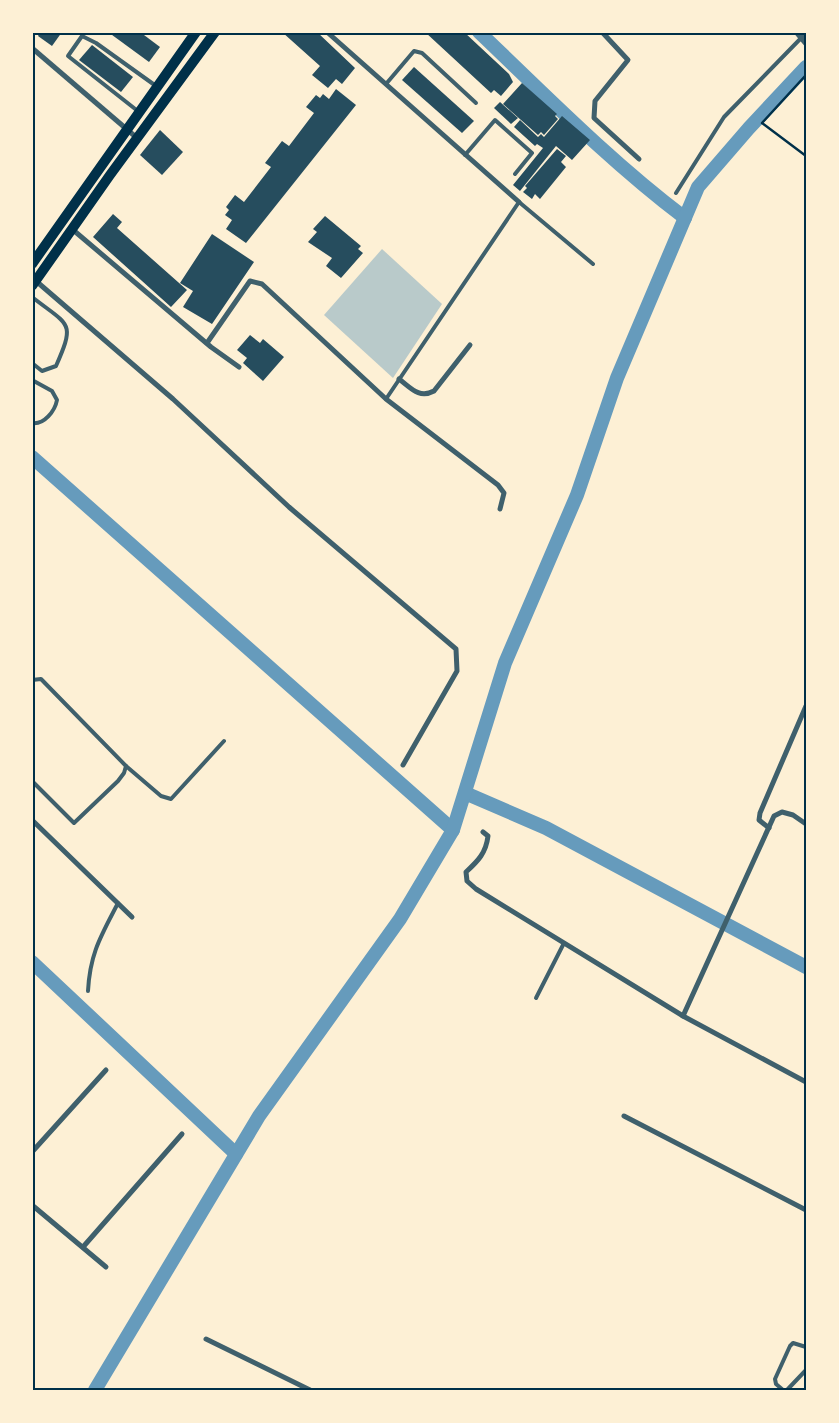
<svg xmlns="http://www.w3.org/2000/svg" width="839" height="1423" font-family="Rubik,sans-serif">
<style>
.green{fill:#b9caca}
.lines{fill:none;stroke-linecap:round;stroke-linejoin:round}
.canal{stroke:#669bbc;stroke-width:14}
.building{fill:#264d5e}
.path{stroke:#003049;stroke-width:2.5}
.service{stroke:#3f606c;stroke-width:4}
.minor{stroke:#3f606c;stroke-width:5}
.secondary{stroke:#003049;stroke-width:10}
.neatline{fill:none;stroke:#003049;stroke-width:2}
</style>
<rect width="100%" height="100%" fill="#fdf0d5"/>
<polygon class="green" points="382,249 442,304 393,378 324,315"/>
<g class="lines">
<g class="canal">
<path d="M 479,32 C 546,96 611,162 685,218"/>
<polyline points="32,457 453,830"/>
<polyline points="465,793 546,828 806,967"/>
<polyline points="32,962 236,1154"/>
<polyline points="95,1390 259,1116 400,919 453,830 505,663 577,495 617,378 698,187 749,128 806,67"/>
</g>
</g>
<g class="building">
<polygon points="40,32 62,32 52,46 38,36"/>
<polygon points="108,32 140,32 160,47 149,62"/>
<polygon points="282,32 317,32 355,68 342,84 336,79 328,88 312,75 320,66"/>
<polygon points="425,32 464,32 509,74 513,82 501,96 494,90 491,93"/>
<polygon points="92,45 133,77 121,92 79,60"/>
<polygon points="414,67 474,121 462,133 402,80"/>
<polygon points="522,83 557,114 555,116 558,119 544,135 541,132 538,135 503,104"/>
<polygon points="336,89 356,105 246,243 226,229 232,220 225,215 229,210 226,207 235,195 244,202 271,167 265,163 282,141 289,146 314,113 306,107 316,95 320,98 323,94 329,99"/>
<polygon points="500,102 518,118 511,124 494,108"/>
<polygon points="562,116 590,140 572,160 556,146 520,191 513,185 543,148 537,144 535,146 514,127 520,120 538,137 541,134 544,137"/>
<polygon points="160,130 183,152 162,175 140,155"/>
<polygon points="557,149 566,156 561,162 566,167 540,199 535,194 532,199 523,192 527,188 525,186"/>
<polygon points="113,214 122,222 117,228 187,290 171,307 93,237"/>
<polygon points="325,216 361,246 358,249 363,253 341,278 326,266 332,258 308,242 317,232 313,229"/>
<polygon points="212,234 254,262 212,324 183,307 193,291 180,283"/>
<polygon points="250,335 260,343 263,339 284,357 263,381 243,363 247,358 237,350"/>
</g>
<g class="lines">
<polyline class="path" points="806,75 762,123 806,156"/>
<g class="service">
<polyline points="386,84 414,51 422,53 476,103"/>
<polyline points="139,112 68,56 82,36 96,43 156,86"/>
<polyline points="465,155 495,120 532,153 515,174"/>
<polyline points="676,193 724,117 806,33"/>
<path d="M 32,297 C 69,326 76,321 56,366 L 42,371 L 32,363"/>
<path d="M 32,380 L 52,391 L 57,400 C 55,411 44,425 32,423"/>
<polyline points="386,399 519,202 593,264"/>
<polyline points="32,680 41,679 126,766 124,773 118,781 74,823 32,781"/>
<polyline points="126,766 161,796 171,799 224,741"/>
<path d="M 88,991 C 90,953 101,936 118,903"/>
<polyline points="536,998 564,943"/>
<polyline points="783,1390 776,1384 775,1379 790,1346 793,1343 806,1347"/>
<polyline points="787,1390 806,1370"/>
</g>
<g class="minor">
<polyline points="327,32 519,202"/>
<polyline points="602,32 628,60 595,101 594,118 639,159"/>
<polyline points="796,32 806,44"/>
<polyline points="32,48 137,138"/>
<polyline points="72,229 211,347 239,367"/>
<polyline points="36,281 173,399 289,507 456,649 457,671 403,765"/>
<polyline points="207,343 250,281 262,284 386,399 498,485 504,493 500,509"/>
<path d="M 399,379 C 411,388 419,399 434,391 L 470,345"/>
<polyline points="32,820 132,917"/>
<polyline points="769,828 759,820 760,813 806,706"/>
<path d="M 483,832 L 488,836 C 486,853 478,861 466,872 L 467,881 L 476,889 L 683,1016 L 806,1082"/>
<polyline points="683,1016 774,816 782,812 793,815 806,824"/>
<polyline points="624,1116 806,1210"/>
<polyline points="32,1152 106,1070"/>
<polyline points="32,1205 106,1267"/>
<polyline points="83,1247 182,1134"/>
<polyline points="206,1339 310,1390"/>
</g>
<g class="secondary">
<polyline points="32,264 196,32"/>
<polyline points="32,286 110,175 215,32"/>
</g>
</g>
<rect width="839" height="1423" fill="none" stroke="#fdf0d5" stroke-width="68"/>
<rect x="34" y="34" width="771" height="1355" class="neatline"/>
</svg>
